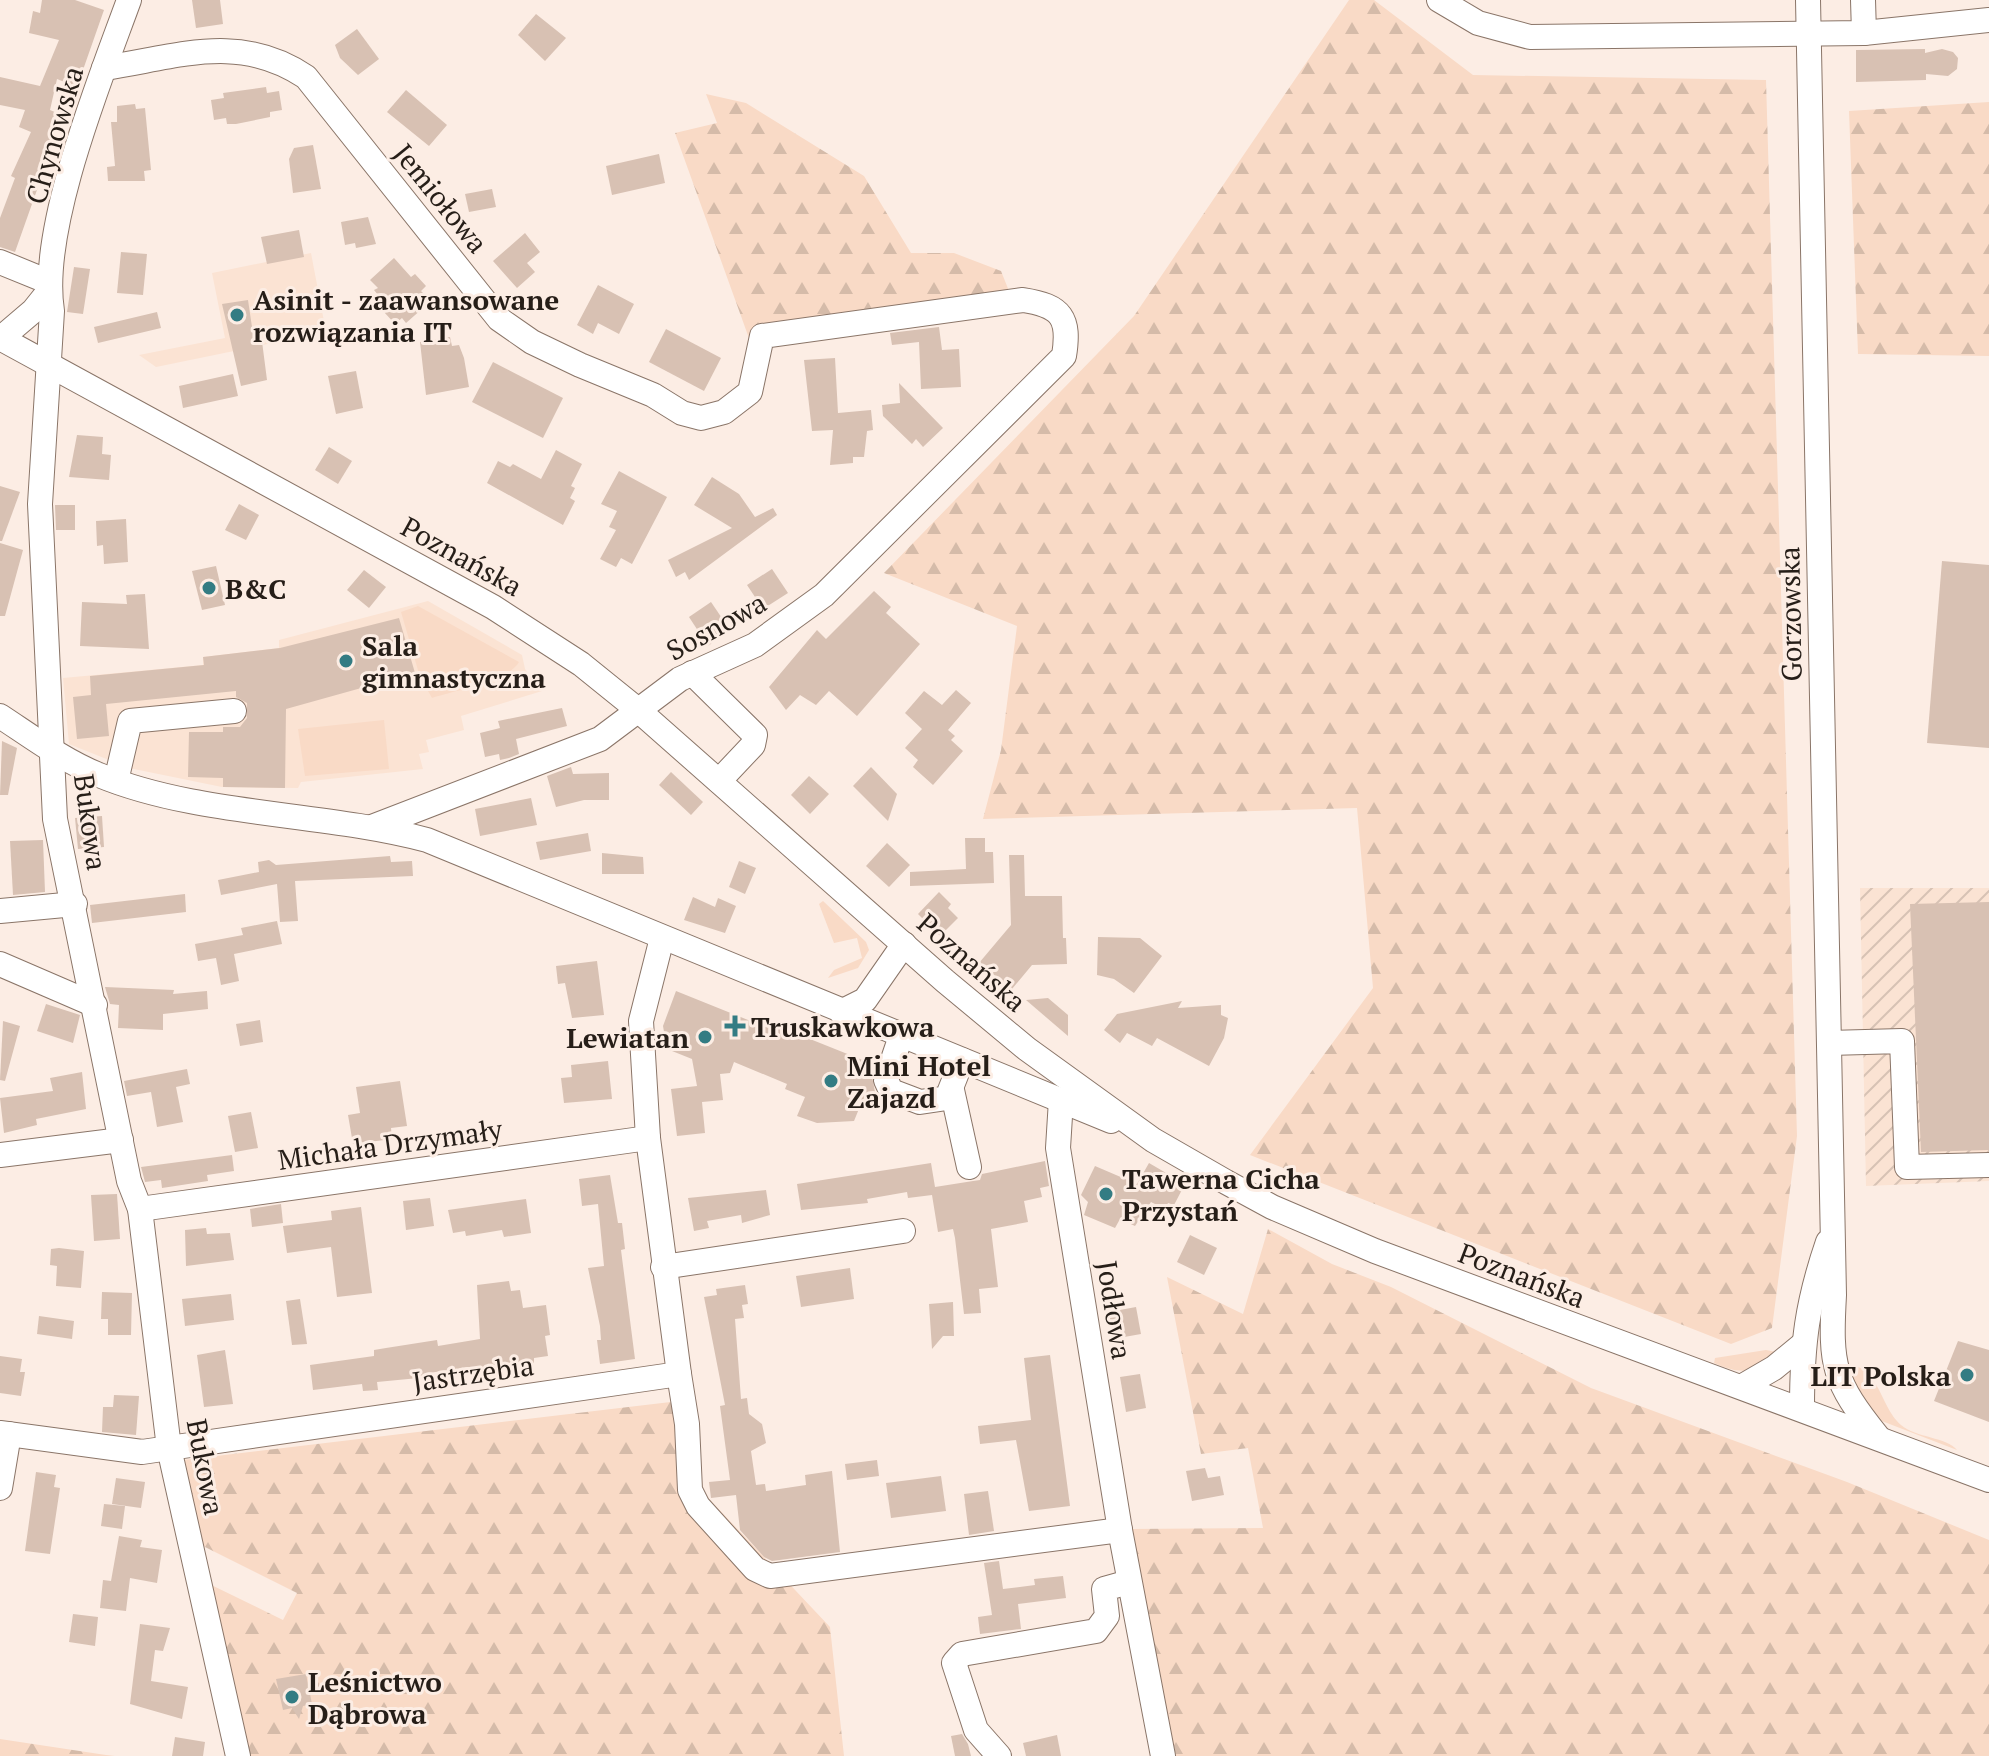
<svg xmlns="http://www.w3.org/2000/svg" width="1989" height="1756" font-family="'PT Serif',serif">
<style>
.built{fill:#fbe3d3}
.industrial{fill:url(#industrial-furrows)}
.green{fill:#f9dac6}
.forest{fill:url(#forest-firs)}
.building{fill:#d8c1b3}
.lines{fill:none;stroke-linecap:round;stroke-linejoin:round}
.minor-casing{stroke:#8a7568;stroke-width:26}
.minor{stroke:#fff;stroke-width:24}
.poi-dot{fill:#337c83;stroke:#fcede4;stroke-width:3}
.labels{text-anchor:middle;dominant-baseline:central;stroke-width:6;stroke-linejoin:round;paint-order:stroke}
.street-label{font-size:28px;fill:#261e18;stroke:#fcede4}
.poi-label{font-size:28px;font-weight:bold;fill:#261e18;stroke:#fcede4;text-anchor:start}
</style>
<defs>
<pattern id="industrial-furrows" width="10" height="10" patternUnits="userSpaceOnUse" patternTransform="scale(2)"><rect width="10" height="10" fill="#fbe3d3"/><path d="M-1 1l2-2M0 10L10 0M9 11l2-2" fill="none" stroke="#d7c2b4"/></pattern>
<pattern id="forest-firs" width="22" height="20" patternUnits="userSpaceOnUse" patternTransform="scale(2)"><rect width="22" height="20" fill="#f9dac6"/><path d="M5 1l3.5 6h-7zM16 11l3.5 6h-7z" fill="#d5bba9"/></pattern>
</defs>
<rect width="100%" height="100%" fill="#fcede4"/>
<g class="built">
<polygon points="311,253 326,332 156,367 139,355 225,338 212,273"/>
<polygon points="428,601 522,655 525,669 542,691 461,716 464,730 426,740 429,752 419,754 423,769 301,782 298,788 222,787 129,768 69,744 63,678 203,665 203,657 279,648 279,640"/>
</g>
<polygon class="industrial" points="1860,888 1989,888 1989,1181 1866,1186"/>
<g class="green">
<path d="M 418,606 L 519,662 C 510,680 453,691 432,698 L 420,677 L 401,612 Z"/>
<polygon points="384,720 389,769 305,776 298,729"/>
<polygon points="823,901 866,942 869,950 858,968 828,978 834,970 862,958 857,938 834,943 819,904"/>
<path d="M 1766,1350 L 1781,1353 C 1753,1371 1746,1377 1714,1363 L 1715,1358 Z"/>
<path d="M 1842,1363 C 1881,1365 1878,1404 1901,1425 C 1916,1438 1947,1437 1957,1450 L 1874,1418 Z"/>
</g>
<g class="forest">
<polygon points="1349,0 1374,0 1473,75 1766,80 1797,1136 1772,1328 1731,1344 1250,1155 1373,988 1357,808 983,819 1001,750 1017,626 884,573 1134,316"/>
<polygon points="706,94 746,103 864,176 911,253 954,253 1001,271 1013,301 750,341 675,133 717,123"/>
<polygon points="1989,102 1989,356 1858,354 1849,111"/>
<polygon points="1268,1229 1332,1264 1391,1287 1591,1388 1847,1482 1989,1540 1989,1756 1176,1756 1128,1529 1263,1528 1248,1448 1201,1454 1167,1277 1243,1314"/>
<polygon points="679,1401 695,1484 830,1627 844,1756 240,1756 199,1579 283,1620 297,1593 203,1546 183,1460"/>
<polygon points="0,1739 106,1755 115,1756 0,1756"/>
</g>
<g class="building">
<polygon points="42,0 75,0 104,10 77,87 57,79 50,110 62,115 34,185 38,187 15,252 0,247 0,218 15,178 11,176 31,132 19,127 25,110 0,105 0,77 40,86 59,40 29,33 33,11 40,13"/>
<polygon points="192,0 220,0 223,24 196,28"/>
<polygon points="536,14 566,38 545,61 518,35"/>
<polygon points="357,29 379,59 358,75 340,58 335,45"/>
<polygon points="1925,49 1925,53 1942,49 1953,52 1958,58 1957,69 1948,76 1926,74 1926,80 1856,82 1856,50"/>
<polygon points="266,87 267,93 279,91 282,110 270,112 270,117 236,124 227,124 226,118 214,120 211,100 224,98 223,93"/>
<polygon points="406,90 447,125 429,146 387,112"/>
<polygon points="135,104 136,109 145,108 151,170 144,171 145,181 108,181 107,167 115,166 111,122 117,122 117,106"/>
<polygon points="313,145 321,189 293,193 289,159 294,148"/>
<polygon points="659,154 665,183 612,195 606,166"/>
<polygon points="492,189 496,207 469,212 465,194"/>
<polygon points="368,217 376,244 356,248 355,243 345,245 341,222"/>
<polygon points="299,230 304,257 267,264 261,237"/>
<polygon points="525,233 540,252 527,263 535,272 517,288 493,261"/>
<polygon points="121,252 147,254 143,295 117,293"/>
<polygon points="394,258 411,277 415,274 426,286 421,291 431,301 406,323 402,318 395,324 373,300 378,295 374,290 378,288 370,280"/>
<polygon points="74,267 90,269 83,314 67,312"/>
<polygon points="598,285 634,304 619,334 598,323 593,334 577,325"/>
<polygon points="248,300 252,327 260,326 267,380 241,386 222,304"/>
<polygon points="157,312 161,328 98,343 94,327"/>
<polygon points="939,327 942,350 959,349 961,387 921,389 919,342 892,345 890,333"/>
<polygon points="666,329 721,358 704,391 649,362"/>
<polygon points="450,337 452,346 459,345 464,358 469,387 426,395 420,342"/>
<polygon points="835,358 838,413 871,410 873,430 867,431 864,457 853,457 853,463 830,465 833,430 812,431 804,360"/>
<polygon points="493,362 563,398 543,438 472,402"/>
<polygon points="356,371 363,408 336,414 328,376"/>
<polygon points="233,374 238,396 183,408 179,386"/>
<polygon points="899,383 943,428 923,447 916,439 912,444 883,416 882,405 900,403"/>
<polygon points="77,435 103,437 102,454 111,455 109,480 69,477"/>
<polygon points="329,447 352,461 338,484 315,470"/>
<polygon points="556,450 582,464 571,486 575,488 570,498 575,501 563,525 487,483 498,461 510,467 513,464 541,479"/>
<polygon points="619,471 667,497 632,564 621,558 616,567 600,559 616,530 609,527 617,511 601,504"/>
<polygon points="712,477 739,494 755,517 773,508 777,515 689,580 685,572 676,577 668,560 732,528 694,505"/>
<polygon points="0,486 20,492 2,541 0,541"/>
<polygon points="239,504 259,515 246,540 225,530"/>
<polygon points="55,505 75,505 75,530 56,530"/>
<polygon points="126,519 128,562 104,564 103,545 97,546 96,521"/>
<polygon points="0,543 23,550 5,616 0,616"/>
<polygon points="1942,561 1989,565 1989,748 1927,743"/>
<polygon points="216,566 225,605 202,610 192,571"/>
<polygon points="772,569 788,593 763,609 747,585"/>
<polygon points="364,570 386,587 369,608 347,590"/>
<polygon points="874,591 891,607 886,613 920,644 857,716 829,691 816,705 800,695 786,710 769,687 817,630 826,639"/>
<polygon points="145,594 149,649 80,646 82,602 127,604 126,595"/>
<polygon points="711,602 730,630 708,646 689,617"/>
<polygon points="399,618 415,673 286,709 285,788 223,787 223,778 188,777 189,732 223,732 223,727 240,727 247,718 247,703 236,697 236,691 106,704 109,736 77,739 73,697 91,695 90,676 204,665 203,657 280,648"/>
<polygon points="956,690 971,703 948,730 955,736 951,740 963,751 933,785 913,767 918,760 905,748 922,729 905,713 924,691 942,705"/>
<polygon points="562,708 567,726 516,739 519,754 509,758 500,760 499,754 485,757 480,733 500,728 498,721"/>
<polygon points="2,741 17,748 8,795 0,795"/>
<polygon points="571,767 573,774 609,773 609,800 584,800 556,807 547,776"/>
<polygon points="871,767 897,794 888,821 853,786"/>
<polygon points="671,772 703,802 691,815 659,785"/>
<polygon points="809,776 829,794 810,814 791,795"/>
<polygon points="531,798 537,825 480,836 475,809"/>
<polygon points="102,816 104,847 78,849 75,818"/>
<polygon points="588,833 591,851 540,860 536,842"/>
<polygon points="965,838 985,838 985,852 993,852 994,883 910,886 910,872 966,869"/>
<polygon points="43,840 45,892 13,895 10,841"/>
<polygon points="887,843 910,865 889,887 866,866"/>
<polygon points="602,853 643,857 644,874 602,874"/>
<polygon points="1009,855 1024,855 1025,896 1062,896 1063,938 1066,938 1067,964 1032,965 1012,989 979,963 1011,925"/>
<polygon points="390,856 391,862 412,861 413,876 295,881 298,921 280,922 277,884 221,895 218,880 259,872 258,862 269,860 276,865"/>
<polygon points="739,861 756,868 745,894 729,887"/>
<polygon points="939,892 951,904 948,908 958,918 940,936 918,914"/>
<polygon points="185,894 186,912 92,923 90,905"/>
<polygon points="693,897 715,907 718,898 736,906 725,933 684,920"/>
<polygon points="1989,902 1989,1150 1921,1152 1910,904"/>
<polygon points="277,921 282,944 234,954 239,981 221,985 216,958 198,961 195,944 243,935 241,928"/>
<polygon points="1098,937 1140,938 1162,956 1134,993 1114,979 1097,975"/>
<polygon points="597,961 604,1015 572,1018 565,983 558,984 556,966"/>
<polygon points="105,987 174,990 173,994 207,991 208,1009 163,1014 163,1030 118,1028 119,1005 110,1004"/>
<polygon points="676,991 758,1024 760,1020 770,1023 875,1065 872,1076 875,1092 863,1099 854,1121 817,1123 797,1116 805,1097 785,1089 787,1084 734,1062 730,1073 720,1074 723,1100 702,1102 705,1133 677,1136 671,1089 697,1086 692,1059 667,1049 663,1026"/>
<polygon points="1048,998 1068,1015 1068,1036 1026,1000"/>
<polygon points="1182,1001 1178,1008 1221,1005 1221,1015 1228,1018 1224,1038 1209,1066 1157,1038 1152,1046 1127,1033 1120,1043 1104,1030 1117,1014"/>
<polygon points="46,1004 80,1015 73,1043 37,1031"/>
<polygon points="260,1020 263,1042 240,1046 236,1024"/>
<polygon points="3,1021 20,1026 5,1081 0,1080"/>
<polygon points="608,1061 612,1099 564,1103 561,1078 572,1077 571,1065"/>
<polygon points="187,1069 190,1084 176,1087 183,1122 157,1127 151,1092 127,1096 124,1081"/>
<polygon points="82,1072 86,1109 36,1119 37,1125 4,1133 0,1098 53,1091 50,1078"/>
<polygon points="400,1081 407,1126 391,1128 392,1139 353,1144 348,1115 360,1113 356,1087"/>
<polygon points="251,1112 258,1148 235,1152 228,1116"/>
<polygon points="232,1155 234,1171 207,1175 208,1181 162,1188 161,1180 145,1182 141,1167"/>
<polygon points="1045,1161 1049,1186 1040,1188 1042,1197 1024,1201 1028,1222 991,1229 998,1287 979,1289 981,1313 964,1314 955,1238 953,1229 938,1232 932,1195 908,1198 907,1192 867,1199 868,1203 801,1210 797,1184 931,1163 935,1187 973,1181 980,1180 982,1174"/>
<polygon points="1149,1163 1185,1184 1174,1205 1168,1203 1165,1209 1151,1202 1135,1226 1120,1219 1115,1228 1084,1215 1088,1202 1081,1195 1095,1166 1137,1184"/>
<polygon points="610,1175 618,1223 622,1223 625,1249 621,1250 635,1359 600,1364 597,1340 601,1340 600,1326 588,1268 604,1266 598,1204 582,1206 579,1179"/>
<polygon points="766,1190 770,1215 742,1223 741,1215 707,1221 709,1228 694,1231 688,1198"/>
<polygon points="117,1194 120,1239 94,1241 91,1195"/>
<polygon points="430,1198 434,1226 406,1230 403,1201"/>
<polygon points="526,1199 531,1233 504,1237 502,1230 466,1236 465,1231 453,1233 448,1210"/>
<polygon points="281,1204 283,1223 252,1227 250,1209"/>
<polygon points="361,1207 372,1293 337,1297 331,1247 287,1253 283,1226 332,1220 331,1211"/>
<polygon points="206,1228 207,1234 230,1233 234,1260 186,1266 185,1230"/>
<polygon points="1190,1235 1217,1248 1204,1275 1177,1262"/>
<polygon points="59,1248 84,1251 81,1288 56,1286 57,1266 50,1265 51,1249"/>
<polygon points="850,1268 854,1299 801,1307 796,1276"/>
<polygon points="509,1281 511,1291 520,1290 523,1308 546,1305 550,1335 545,1336 548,1356 534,1358 534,1363 469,1371 468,1367 429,1373 429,1377 377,1382 378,1390 363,1391 362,1384 313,1390 310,1365 374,1356 374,1350 386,1348 437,1340 438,1346 480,1339 477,1285"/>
<polygon points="745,1285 748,1304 742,1305 744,1318 735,1319 741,1399 747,1398 749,1414 762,1424 766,1443 751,1451 756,1485 765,1484 766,1491 806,1485 805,1475 832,1471 840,1552 772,1561 764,1557 740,1530 736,1495 711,1498 709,1482 730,1480 720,1406 725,1405 704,1297 717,1295 716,1289"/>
<polygon points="102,1292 132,1293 131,1335 108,1335 108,1319 101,1319"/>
<polygon points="231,1294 234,1320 185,1326 182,1299"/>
<polygon points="300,1299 307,1344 292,1345 286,1301"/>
<polygon points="953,1302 954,1336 943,1336 932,1349 929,1304"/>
<polygon points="1136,1307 1141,1334 1113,1339 1109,1312"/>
<polygon points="39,1316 74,1321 72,1339 37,1334"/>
<polygon points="1958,1341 1989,1350 1989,1422 1934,1401"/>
<polygon points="225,1350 233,1404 204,1407 197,1355"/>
<polygon points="1050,1355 1070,1506 1029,1511 1016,1440 980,1444 978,1426 1031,1420 1024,1358"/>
<polygon points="0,1356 22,1359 20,1372 25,1372 21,1396 0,1393"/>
<polygon points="1140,1374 1146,1408 1126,1412 1120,1377"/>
<polygon points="114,1395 139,1396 136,1435 102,1432 103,1407 113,1407"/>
<polygon points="877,1460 879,1476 847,1480 845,1464"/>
<polygon points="1205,1468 1208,1478 1220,1476 1224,1495 1192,1501 1186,1471"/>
<polygon points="36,1472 56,1475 54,1487 60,1488 50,1554 25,1551"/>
<polygon points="941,1476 946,1511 891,1518 886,1483"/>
<polygon points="116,1478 145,1482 141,1508 112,1504"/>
<polygon points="988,1491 994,1531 969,1535 964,1494"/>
<polygon points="104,1504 125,1506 122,1529 101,1526"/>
<polygon points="119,1536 142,1540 140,1547 162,1550 157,1583 130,1578 126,1611 100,1608 103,1580 111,1581"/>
<polygon points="999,1561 1003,1589 1035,1585 1034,1579 1063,1576 1066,1598 1018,1604 1021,1629 980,1634 978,1617 992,1615 984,1563"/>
<polygon points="73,1614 98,1617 95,1646 69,1642"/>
<polygon points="140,1624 170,1628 163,1651 155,1650 151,1681 188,1687 182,1719 130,1704"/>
<polygon points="306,1674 312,1704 303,1706 299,1719 292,1708 283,1710 276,1679"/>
<polygon points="962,1734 968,1744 971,1756 955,1756 951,1736"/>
<polygon points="1057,1735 1061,1756 1026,1756 1023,1743"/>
<polygon points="175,1737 205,1742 203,1756 172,1756"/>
</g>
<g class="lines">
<g class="minor-casing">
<g id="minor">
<path d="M 129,0 C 100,80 39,229 52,311 L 40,504 L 55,819 L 129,1181 L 140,1209 L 169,1448 L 238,1756"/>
<polyline points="1439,0 1478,23 1530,37 1864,33 1863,0"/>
<path d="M 1808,0 L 1834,1295 C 1830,1366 1833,1381 1878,1437"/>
<polyline points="1864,33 1989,20"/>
<path d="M 104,68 C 178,57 239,32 306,77 L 499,319 L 532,342 L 580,365 L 653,395 L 682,413 L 701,418 L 724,412 L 750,392 L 762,336 L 1023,300 C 1062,306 1070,318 1064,356 L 824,595 L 755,645 L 680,679 L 600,739 L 372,827"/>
<polyline points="0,262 49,282"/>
<polyline points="0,338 493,607 581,664 638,710 945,981 1027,1049 1153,1140 1226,1182 1272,1207 1375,1251 1989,1480"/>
<polyline points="0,339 33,311 49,291"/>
<polyline points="692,673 755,735 753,745 719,781"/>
<path d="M 0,716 C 32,737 64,761 99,775 C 198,816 322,812 427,840 L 1111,1121"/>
<polyline points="116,781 130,721 234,711"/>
<polyline points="0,911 75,904"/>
<polyline points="0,964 95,1005"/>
<polyline points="841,1012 865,1000 904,944"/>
<polyline points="901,1036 886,1080 891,1091 920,1102 947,1098 962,1060"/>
<polyline points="1829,1043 1902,1041 1907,1167 1989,1165"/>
<polyline points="952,1090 969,1167"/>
<polyline points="1061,1100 1058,1148 1120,1530 1163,1756"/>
<polyline points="0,1155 121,1140"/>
<polyline points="140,1209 648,1138"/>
<polyline points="663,1267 903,1231"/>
<polyline points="679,1374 687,1424 690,1490 698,1506 755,1569 770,1576 1120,1530"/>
<polyline points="1743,1386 1774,1368 1802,1345"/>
<path d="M 1802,1408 C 1802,1344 1807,1303 1828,1242"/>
<polyline points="0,1433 142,1452 679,1374 648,1138 641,1021 662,938"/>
<polyline points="0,1488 9,1434"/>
<polyline points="999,1756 976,1730 954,1663 962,1654 1096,1631 1107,1616 1104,1589 1129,1582"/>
</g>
</g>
<use href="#minor" class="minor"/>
</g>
<g class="poi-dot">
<circle cx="237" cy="315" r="8"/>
<circle cx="209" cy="588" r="8"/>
<circle cx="346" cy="661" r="8"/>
<path d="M731 1014h8v8h8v8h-8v8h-8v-8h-8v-8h8z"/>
<circle cx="705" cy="1037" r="8"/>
<circle cx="831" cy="1081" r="8"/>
<circle cx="1106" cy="1194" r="8"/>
<circle cx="1967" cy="1375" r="8"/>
<circle cx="292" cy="1697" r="8"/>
</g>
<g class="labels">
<g class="street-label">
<text transform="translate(54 135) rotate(-74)">Chynowska</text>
<text transform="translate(441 198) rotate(51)">Jemiołowa</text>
<text transform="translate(462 556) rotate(29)">Poznańska</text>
<text transform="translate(1790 614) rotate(-91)">Gorzowska</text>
<text transform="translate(716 626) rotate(-29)">Sosnowa</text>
<text transform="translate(91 822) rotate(82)">Bukowa</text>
<text transform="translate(972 962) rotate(41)">Poznańska</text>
<text transform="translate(390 1144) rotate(-8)">Michała Drzymały</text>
<text transform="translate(1522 1275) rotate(21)">Poznańska</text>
<text transform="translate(1115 1310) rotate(81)">Jodłowa</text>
<text transform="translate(473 1373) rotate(-8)">Jastrzębia</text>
<text transform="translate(206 1467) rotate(79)">Bukowa</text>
</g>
<g class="poi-label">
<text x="253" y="299">Asinit - zaawansowane<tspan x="253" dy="32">rozwiązania IT</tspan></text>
<text x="225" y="588">B&amp;C</text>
<text x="362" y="645">Sala<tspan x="362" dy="32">gimnastyczna</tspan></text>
<text x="751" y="1026">Truskawkowa</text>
<text x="689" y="1037" text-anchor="end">Lewiatan</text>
<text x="847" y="1065">Mini Hotel<tspan x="847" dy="32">Zajazd</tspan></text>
<text x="1122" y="1178">Tawerna Cicha<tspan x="1122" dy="32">Przystań</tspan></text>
<text x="1951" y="1375" text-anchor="end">LIT Polska</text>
<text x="308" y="1681">Leśnictwo<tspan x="308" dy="32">Dąbrowa</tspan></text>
</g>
</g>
</svg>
